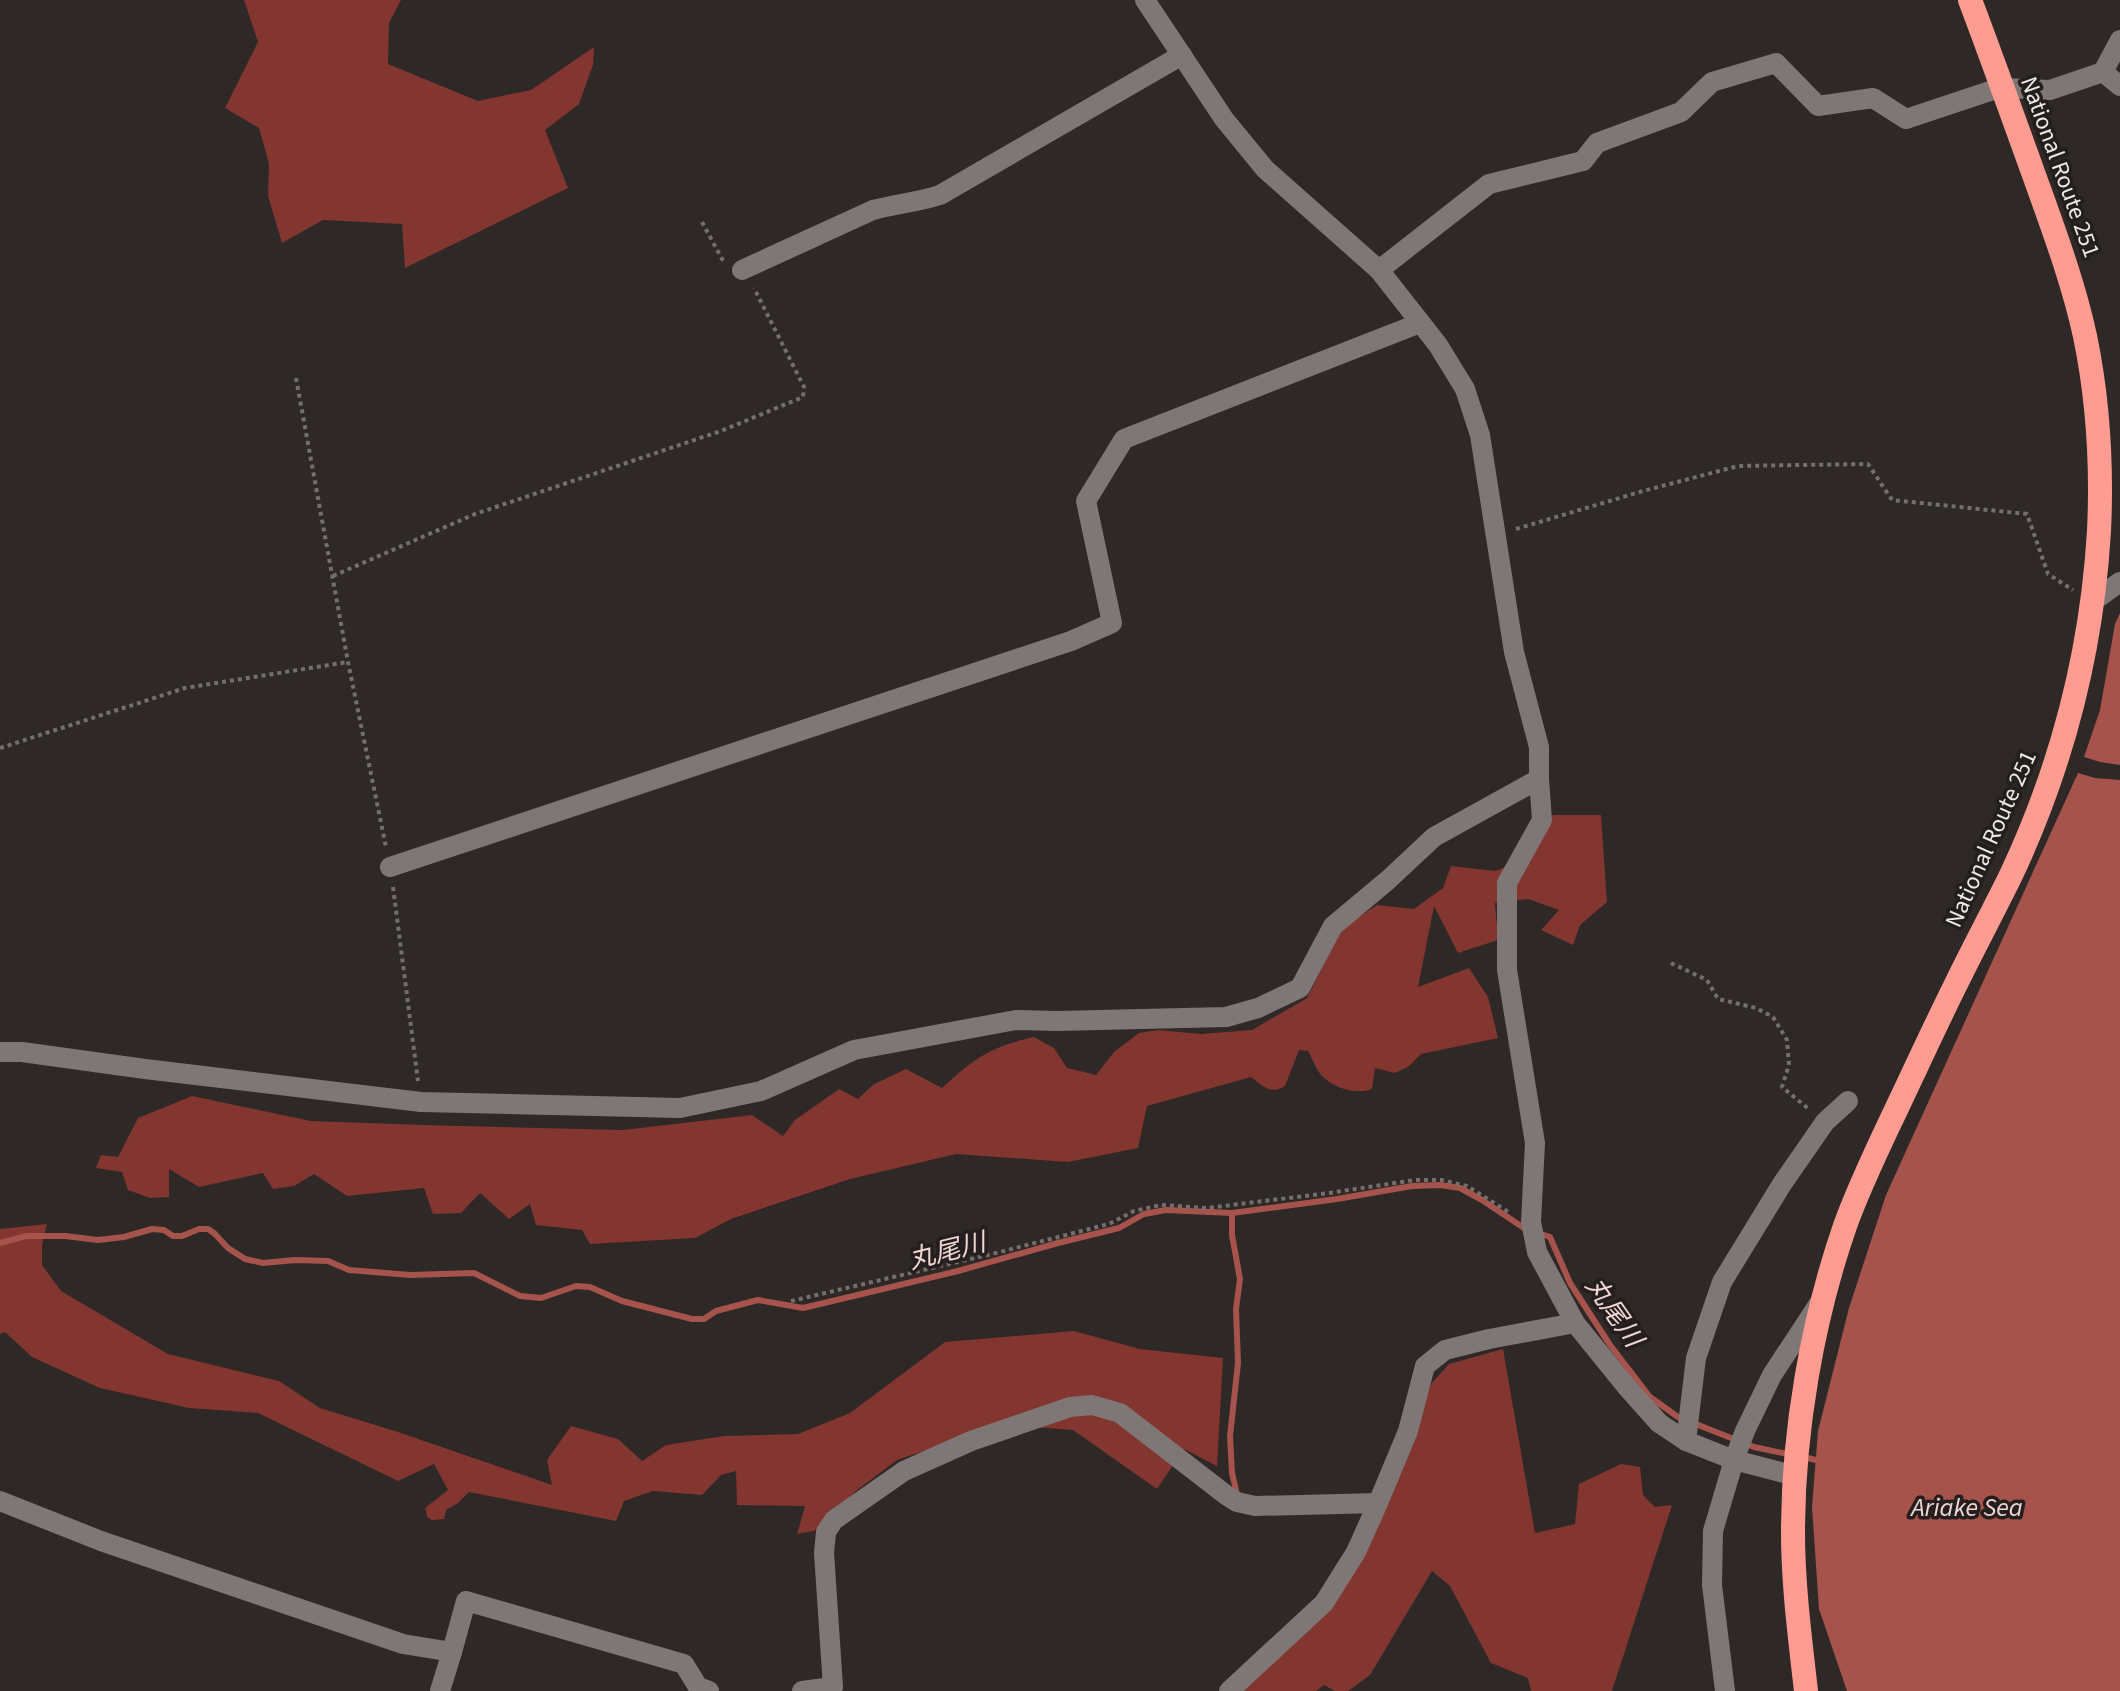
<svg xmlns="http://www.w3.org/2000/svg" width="2120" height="1691" font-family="'Source Sans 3','Noto Sans JP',sans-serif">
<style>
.forest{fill:#83352f}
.water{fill:#a6534c}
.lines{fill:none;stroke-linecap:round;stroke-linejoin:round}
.stream{stroke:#a6534c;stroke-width:6}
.path{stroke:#746f6e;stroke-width:4;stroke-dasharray:4 4;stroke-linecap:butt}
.street{stroke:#7f7776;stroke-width:20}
.highway{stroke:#ff9c91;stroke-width:24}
.labels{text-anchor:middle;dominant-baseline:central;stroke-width:7;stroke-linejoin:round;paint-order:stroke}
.street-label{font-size:24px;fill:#eeeae9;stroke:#241f1e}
.water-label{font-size:26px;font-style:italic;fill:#efd6d3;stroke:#241f1e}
</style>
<rect width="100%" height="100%" fill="#2e2827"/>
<g class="forest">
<polygon points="244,0 401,0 389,23 388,64 478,101 531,90 594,47 593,65 579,104 545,130 568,188 405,268 402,224 323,220 282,243 268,196 269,164 259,128 225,108 258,42"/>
<path d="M 1553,815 L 1601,815 L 1607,902 L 1580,925 L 1573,945 L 1541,930 L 1559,910 L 1528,899 L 1495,903 L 1498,940 L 1458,953 L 1434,906 L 1418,987 L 1469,968 L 1488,997 L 1498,1038 L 1421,1054 L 1408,1067 L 1395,1073 L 1375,1068 L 1372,1089 C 1356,1095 1333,1088 1321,1075 C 1316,1069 1312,1058 1308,1051 L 1299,1050 L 1285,1086 C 1271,1095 1262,1086 1251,1077 L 1147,1106 L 1138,1148 L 1068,1162 L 956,1154 L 850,1179 L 731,1219 L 695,1238 L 590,1244 L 582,1230 L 536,1225 L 530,1204 L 509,1219 L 480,1193 L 461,1213 L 433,1214 L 424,1188 L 347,1196 L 314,1174 L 294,1186 L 273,1189 L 263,1173 L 199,1187 L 169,1169 L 169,1197 L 150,1198 L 128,1190 L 122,1172 L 96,1168 L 101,1155 L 118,1157 L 138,1118 L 192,1096 L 311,1121 L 422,1125 L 623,1130 L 752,1115 L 783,1136 L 795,1120 L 839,1089 L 858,1099 L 874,1084 L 906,1069 L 942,1088 C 974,1058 992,1046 1034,1037 L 1054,1048 L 1067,1068 L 1096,1075 L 1114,1052 L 1139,1033 L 1158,1030 L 1201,1034 L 1252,1030 L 1307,998 L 1342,928 L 1377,905 L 1414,909 L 1443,888 L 1451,866 L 1495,871 L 1532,857 Z"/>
<polygon points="47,1224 42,1245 42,1265 61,1291 168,1354 279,1381 320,1408 398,1432 552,1485 547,1460 571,1426 618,1439 642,1461 666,1445 724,1436 798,1434 850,1413 945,1342 1074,1331 1140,1349 1223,1358 1217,1466 1184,1449 1157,1489 1073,1430 1004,1425 897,1460 856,1491 814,1531 797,1534 805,1506 737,1505 736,1471 721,1475 702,1495 653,1491 624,1501 616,1521 469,1492 458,1503 446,1510 444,1519 432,1520 427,1517 425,1508 448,1490 434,1464 398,1481 258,1413 189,1408 100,1388 32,1357 5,1332 0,1334 0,1229"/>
<polygon points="1503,1349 1535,1533 1575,1524 1579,1484 1621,1464 1640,1467 1643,1495 1655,1507 1672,1505 1612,1691 1531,1691 1528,1678 1491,1663 1450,1586 1432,1571 1370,1675 1348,1691 1335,1691 1324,1685 1316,1691 1238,1691 1332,1608 1392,1495 1431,1384 1449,1364"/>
</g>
<g class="water">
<polygon points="2120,613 2120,765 2100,762 2084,757 2100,710 2115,624"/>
<polygon points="2078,773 2095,778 2120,780 2120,1691 1847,1691 1819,1609 1812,1507 1818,1431 1849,1308 1886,1195"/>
</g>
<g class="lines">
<g class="stream">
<polyline points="1232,1213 1232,1235 1240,1279 1236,1309 1238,1363 1230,1436 1232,1473 1236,1490"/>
<polyline points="1538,1233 1550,1237 1570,1283 1610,1345 1650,1397 1678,1417 1754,1447 1792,1455"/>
<polyline points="0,1243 26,1236 65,1236 98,1240 124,1237 152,1229 164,1230 173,1236 182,1236 199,1229 208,1229 215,1234 228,1248 245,1259 263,1263 295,1260 328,1261 349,1270 410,1275 474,1273 520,1296 541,1298 576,1286 590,1287 622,1301 692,1319 704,1319 716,1311 758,1300 803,1308 958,1271 1058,1243 1119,1228 1144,1214 1166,1210 1232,1213 1337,1199 1412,1186 1440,1185 1460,1188 1482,1200 1527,1230"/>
<polyline points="1803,1457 1816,1460"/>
</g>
<g class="path">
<polyline points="702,222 722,259 725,261"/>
<polyline points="296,378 348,662 386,847"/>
<polyline points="1516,529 1643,491 1738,466 1868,464 1892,500 2027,514 2048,574 2073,590"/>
<polyline points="333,576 475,514 721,431 803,397 804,387 754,288"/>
<polyline points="0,748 185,688 348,662"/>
<polyline points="393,887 418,1081"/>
<polyline points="1671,963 1707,980 1718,999 1756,1008 1773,1017 1787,1040 1789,1065 1782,1087 1810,1110"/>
<polyline points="791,1301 992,1254 1109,1224 1134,1211 1161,1205 1207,1208 1329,1193 1415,1180 1441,1180 1467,1186 1510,1213"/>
</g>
<g class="street">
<polyline points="1145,0 1224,119 1265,169 1379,270 1438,345 1465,389 1480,435 1514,652 1539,747 1539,779 1542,820 1507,883 1507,970 1535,1143 1531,1222 1537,1252 1575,1323 1626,1386 1659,1423 1686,1441 1734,1460 1796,1476"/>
<polyline points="2103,72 2120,86"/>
<path d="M 742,270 L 873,210 C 896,204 918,202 940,195 L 1182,55"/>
<polyline points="1379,270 1489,184 1583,161 1597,143 1681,112 1712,82 1776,63 1818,106 1873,98 1906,119 1990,91 2003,88 2050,90 2103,72 2120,40"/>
<polyline points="2092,602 2120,582"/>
<polyline points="390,867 1071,641 1112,623 1086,501 1124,439 1420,323"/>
<polyline points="0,1052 22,1052 145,1069 421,1102 680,1108 761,1091 854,1050 1016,1020 1057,1021 1226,1017 1258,1008 1300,988 1333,926 1388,880 1434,837 1539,779"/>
<polyline points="1686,1441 1696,1358 1722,1282 1782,1184 1825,1122 1848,1101"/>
<polyline points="0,1501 101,1541 403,1644 452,1652 466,1601 684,1664 698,1687 709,1691"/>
<polyline points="440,1691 452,1652"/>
<polyline points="802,1691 833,1687 824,1553 826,1532 834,1520 904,1471 971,1441 1070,1407 1092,1405 1120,1413 1226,1495 1237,1502 1255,1506 1378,1503 1408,1431 1425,1366 1445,1350 1489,1339 1575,1323"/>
<polyline points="1229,1691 1324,1603 1356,1552 1378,1503"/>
<polyline points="1725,1691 1712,1585 1713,1531 1734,1460 1745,1431 1772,1375 1818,1305"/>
</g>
<path class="highway" d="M 1806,1691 C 1800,1638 1793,1585 1793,1532 C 1793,1432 1812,1321 1845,1226 C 1859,1187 1877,1150 1895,1112 C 1915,1070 1935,1026 1956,984 C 1974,947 1994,910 2012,873 C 2062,766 2092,649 2099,531 C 2102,467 2098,399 2085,336 C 2073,281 2053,228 2034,175 C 2013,117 1992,58 1970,0"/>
</g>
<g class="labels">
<g class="street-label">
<text transform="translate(2060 167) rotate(70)">National Route 251</text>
<text transform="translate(1991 839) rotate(-66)">National Route 251</text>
</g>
<g class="water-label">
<text transform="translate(947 1251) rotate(-14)">丸尾川</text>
<text transform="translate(1614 1312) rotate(55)">丸尾川</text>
<text x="1967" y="1507">Ariake Sea</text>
</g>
</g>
</svg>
